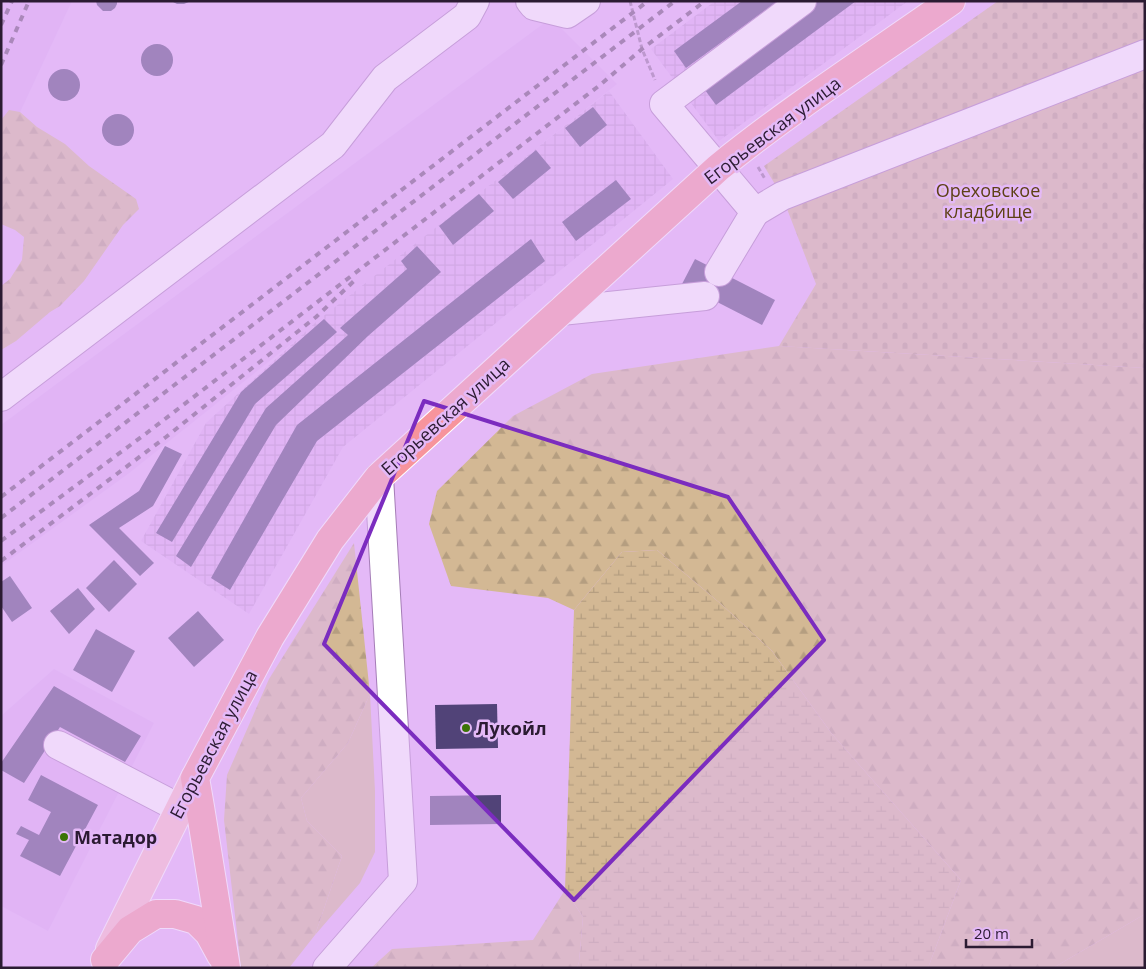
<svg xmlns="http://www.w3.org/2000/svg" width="1146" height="969" font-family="'Open Sans',sans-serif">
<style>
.built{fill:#ddaef2}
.industrial{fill:url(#industrial-grid)}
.grass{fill:#d3b894}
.forest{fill:url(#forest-firs)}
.wetland{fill:url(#wetland-marsh)}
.cemetery{fill:url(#cemetery-stones)}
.building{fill:#514378}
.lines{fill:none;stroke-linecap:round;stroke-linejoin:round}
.minor-casing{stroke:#a57db7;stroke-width:30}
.major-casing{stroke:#fff;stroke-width:30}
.highway-casing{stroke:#fff;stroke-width:30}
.path{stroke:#8e709b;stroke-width:3;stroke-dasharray:5 2.5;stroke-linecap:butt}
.minor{stroke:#fff;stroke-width:28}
.major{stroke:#fabfc4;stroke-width:28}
.highway{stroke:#f7949c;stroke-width:28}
.rail{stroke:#654d70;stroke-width:4;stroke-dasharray:6 6;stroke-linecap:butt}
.marked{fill:none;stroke:#7b2cbf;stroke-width:4;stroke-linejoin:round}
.poi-dot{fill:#3b7405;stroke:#e4b9f7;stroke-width:2}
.labels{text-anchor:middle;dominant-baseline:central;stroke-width:5;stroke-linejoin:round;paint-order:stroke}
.street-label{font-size:18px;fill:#2b1b32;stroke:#e4b9f7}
.park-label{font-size:18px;fill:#5d4115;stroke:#e4b9f7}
.poi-label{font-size:18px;font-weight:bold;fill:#2b1b32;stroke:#e4b9f7;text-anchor:start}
</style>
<defs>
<pattern id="industrial-grid" width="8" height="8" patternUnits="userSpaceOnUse" patternTransform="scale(1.25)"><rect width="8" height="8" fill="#ddaef2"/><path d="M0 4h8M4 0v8" fill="none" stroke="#be95d0"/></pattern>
<pattern id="forest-firs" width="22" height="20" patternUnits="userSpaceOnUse" patternTransform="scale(1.25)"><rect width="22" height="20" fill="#d3b894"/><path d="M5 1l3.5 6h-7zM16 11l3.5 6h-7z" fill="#b59e80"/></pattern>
<pattern id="wetland-marsh" width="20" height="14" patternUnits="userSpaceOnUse" patternTransform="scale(1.25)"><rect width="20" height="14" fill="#d3b894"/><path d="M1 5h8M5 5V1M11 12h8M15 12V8" fill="none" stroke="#b59e80"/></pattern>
<pattern id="cemetery-stones" width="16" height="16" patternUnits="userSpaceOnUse" patternTransform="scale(1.25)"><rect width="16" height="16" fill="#d3b894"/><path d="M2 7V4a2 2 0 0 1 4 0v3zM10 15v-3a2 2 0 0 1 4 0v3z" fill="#b59e80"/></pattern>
</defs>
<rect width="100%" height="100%" fill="#e4b9f7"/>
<g class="built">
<polygon points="1,1 72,1 1,153"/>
<polygon points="551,18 617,84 128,474 1,566 1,425"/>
<polygon points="54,669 154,723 48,931 1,906 1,716"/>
</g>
<g class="industrial">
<polygon points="715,1 908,1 719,141 651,49"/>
<polygon points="609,91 673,179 343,447 249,614 141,541 206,423 316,322"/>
</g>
<g class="grass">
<polygon points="370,694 375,791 375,852 360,883 315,935 342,856 307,821 301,798 348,743"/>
<polygon points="1145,914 1145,968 1053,968"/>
</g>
<g class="forest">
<polygon points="9,110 20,112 37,127 65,144 89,166 136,199 139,209 123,225 84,281 60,306 50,312 16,341 1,350 1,286 10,279 22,260 24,237 15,230 1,224 1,120"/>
<polygon points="779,346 1145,368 1145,914 1053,968 928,968 961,880 832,734 772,651 721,604 657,550 622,552 574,610 548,598 451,586 429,524 437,491 513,416 592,374"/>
<polygon points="354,543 370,694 348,743 301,798 307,821 342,856 315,935 289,968 241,968 224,820 227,775 269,679"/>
<polygon points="565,890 583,917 579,962 577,968 371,968 392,949 533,940"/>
</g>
<polygon class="wetland" points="657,550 721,604 772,651 832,734 961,880 928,968 577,968 579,962 583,917 565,890 574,610 622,552"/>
<polygon class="cemetery" points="998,1 1145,1 1145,368 779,346 816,284 782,196 764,166"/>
<g class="building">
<polygon points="96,1 117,1 117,4 115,8 111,11 103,11 97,5"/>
<polygon points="171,1 191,1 184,4 177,4"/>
<polygon points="742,1 778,1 686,68 674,51"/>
<polygon points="817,1 856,1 716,105 702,86"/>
<circle cx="157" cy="60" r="16"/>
<circle cx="64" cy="85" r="16"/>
<polygon points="593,107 607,125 580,147 565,128"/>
<circle cx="118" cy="130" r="16"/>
<polygon points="536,150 551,168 513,199 498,182"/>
<polygon points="616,180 631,199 576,241 562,222"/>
<polygon points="479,194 494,211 453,245 439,226"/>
<polygon points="531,239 545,261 317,441 230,590 211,578 297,425"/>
<polygon points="417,246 441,272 368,336 276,425 191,567 176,556 266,408 348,335 340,328 407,269 401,261"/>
<polygon points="695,259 775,300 762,325 682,284"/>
<polygon points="324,319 337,332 255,404 172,542 156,533 241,392"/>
<polygon points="165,446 182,454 153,506 119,528 154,563 140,576 89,525 139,491"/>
<polygon points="114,560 137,584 109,612 86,588"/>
<polygon points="10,576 32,608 12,622 1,606 1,582"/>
<polygon points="78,588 95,609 69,634 50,611"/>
<polygon points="198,611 224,640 194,667 168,638"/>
<polygon points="96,629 135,651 112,692 73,670"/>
<polygon points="54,686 141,736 125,762 60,727 24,783 1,770 1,763"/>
<polygon points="497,704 498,748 436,749 435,705"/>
<polygon points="41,775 98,805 60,876 20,856 29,840 16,834 21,826 39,835 51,812 28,800"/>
<polygon points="501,795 501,824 430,825 430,796"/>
</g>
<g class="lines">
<g class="minor-casing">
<g id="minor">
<polyline points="530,1 534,6 567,14 586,1"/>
<polyline points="755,212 782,196 1145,54"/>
<polyline points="719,272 755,212 664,104 802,1"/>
<polyline points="561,311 705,296"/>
<polyline points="1,397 333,145 385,78 467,16 475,1"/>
<polyline points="58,745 179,808"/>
<polyline points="327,968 403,881 379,477"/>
</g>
</g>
<g class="major-casing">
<polyline id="major" points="110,949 195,778"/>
</g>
<g class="highway-casing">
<g id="highway">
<polyline points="105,960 130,930 156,914 175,914 196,920 209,933 221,955"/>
<path d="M 226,968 L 200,807 L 195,778 L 270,637 L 330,540 L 379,477 L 718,168 C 792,108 873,56 951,1"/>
</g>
</g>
<g class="path">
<polyline points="630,1 642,49 655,80"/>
<polyline points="758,167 765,179"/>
</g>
<use href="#minor" class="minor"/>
<use href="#major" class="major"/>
<use href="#highway" class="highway"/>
<g class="rail">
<polyline points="1,25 12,1"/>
<polyline points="1,65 29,1"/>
<polyline points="1,497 648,1"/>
<polyline points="1,518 675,1"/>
<polyline points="1,541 148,432 600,85 642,49 705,1"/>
<polyline points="1,561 166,437 316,317 355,280"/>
</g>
</g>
<path d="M0 0H1146V969H0ZM 424,401 L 728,497 L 824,640 L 574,900 L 324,644 Z" fill="#e4b9f7" fill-opacity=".55" fill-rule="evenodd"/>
<path class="marked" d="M 424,401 L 728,497 L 824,640 L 574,900 L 324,644 Z"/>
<g class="poi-dot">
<circle cx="466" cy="728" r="5"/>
<circle cx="64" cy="837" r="5"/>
</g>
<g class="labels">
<g class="street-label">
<text transform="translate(772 130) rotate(-37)">Егорьевская улица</text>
<text transform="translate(445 416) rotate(-42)">Егорьевская улица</text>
<text transform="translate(213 744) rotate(-62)">Егорьевская улица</text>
</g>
<g class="park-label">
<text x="988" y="190">Ореховское<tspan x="988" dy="21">кладбище</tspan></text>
</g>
<g class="poi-label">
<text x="476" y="728">Лукойл</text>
<text x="74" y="837">Матадор</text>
</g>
</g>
<rect width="1146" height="969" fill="none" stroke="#2b1b32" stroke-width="5"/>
<path d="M966 939v8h66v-8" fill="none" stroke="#2b1b32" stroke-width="2.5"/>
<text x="974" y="939" font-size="15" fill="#2b1b32" stroke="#e4b9f7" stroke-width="4" paint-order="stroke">20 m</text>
</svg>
